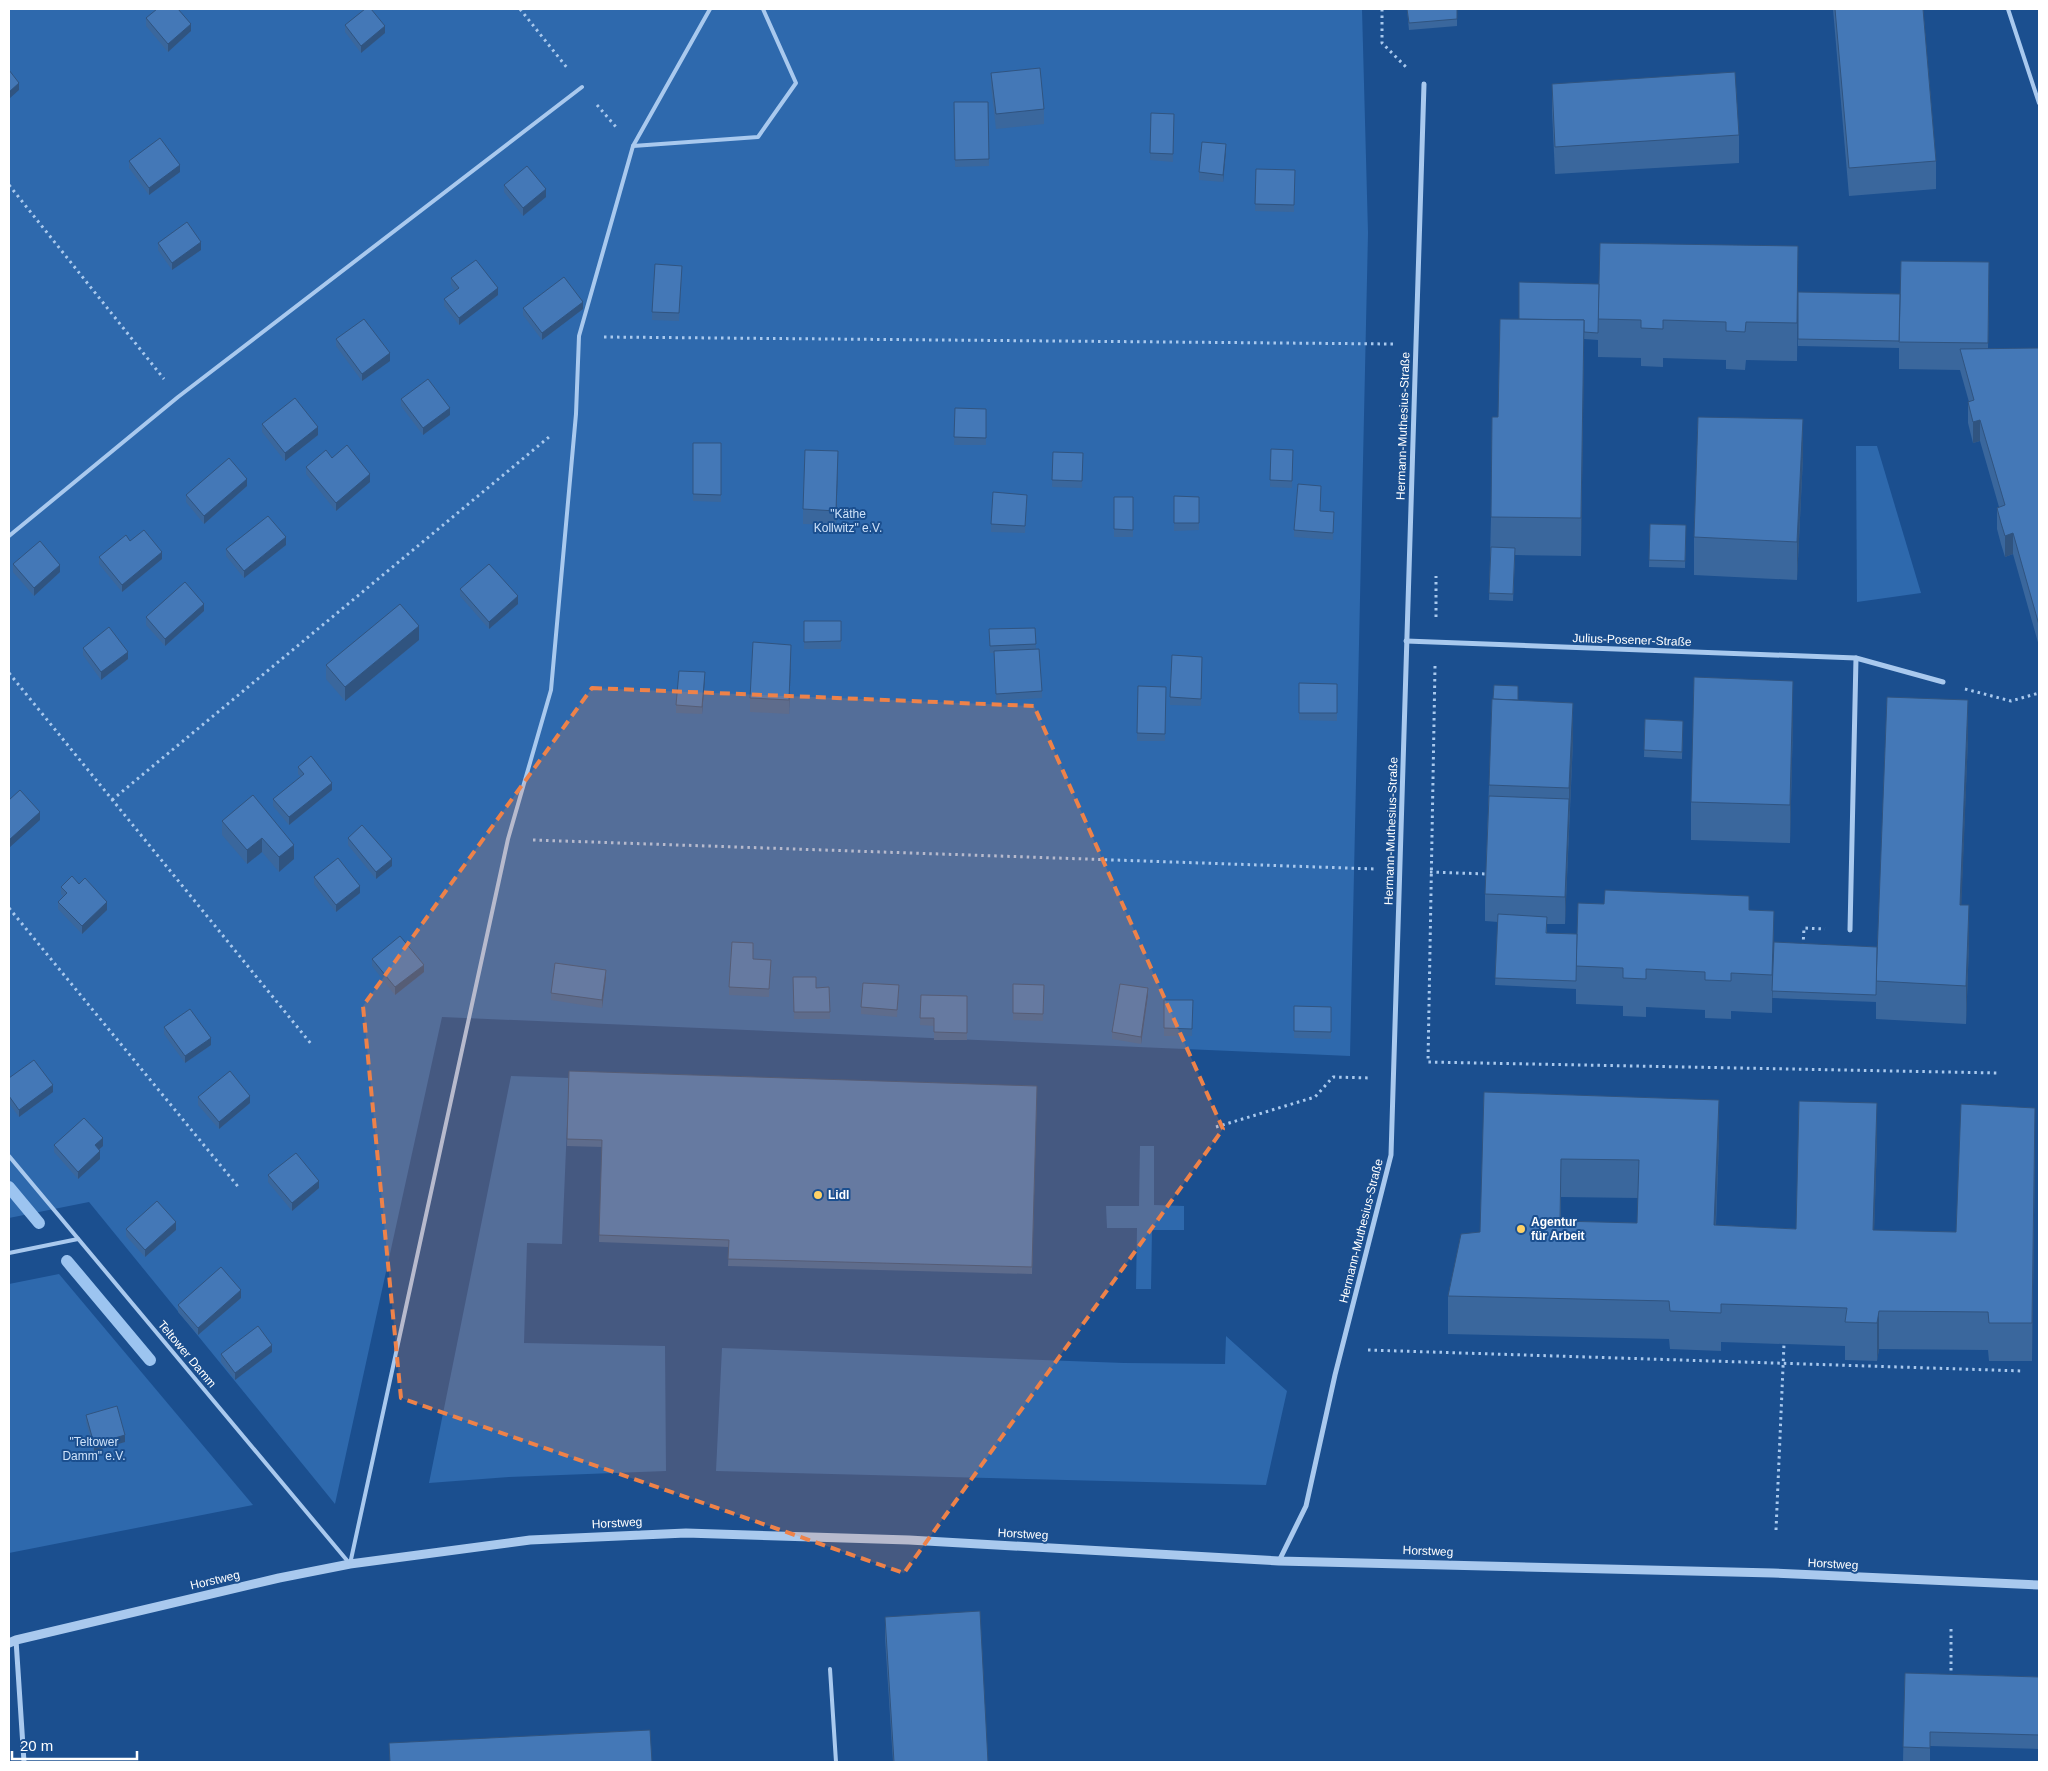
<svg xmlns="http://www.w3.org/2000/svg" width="2048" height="1771" font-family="Arial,sans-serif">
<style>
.green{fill:#2e69ad}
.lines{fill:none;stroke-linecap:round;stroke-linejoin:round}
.stream{stroke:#9cc4f0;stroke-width:12}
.path{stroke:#a9c9ee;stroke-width:3;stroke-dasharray:2.5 4;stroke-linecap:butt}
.service{stroke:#a9c9ee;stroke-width:4}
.minor{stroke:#a9c9ee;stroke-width:5}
.tertiary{stroke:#a9c9ee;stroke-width:9}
.wall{fill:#3a679d;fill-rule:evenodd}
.shaded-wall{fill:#305480}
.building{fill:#4478b7;stroke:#305480;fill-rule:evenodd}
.marked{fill:#ee8249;fill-opacity:0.2;stroke:#ee8249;stroke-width:4;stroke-dasharray:10 6;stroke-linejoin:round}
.poi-dot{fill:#ffd166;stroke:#1b4f8f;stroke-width:2}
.labels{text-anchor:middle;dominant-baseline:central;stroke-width:4;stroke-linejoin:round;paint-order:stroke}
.street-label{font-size:12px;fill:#fff;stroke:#1b4f8f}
.park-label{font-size:12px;fill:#cfe3fa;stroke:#1b4f8f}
.poi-label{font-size:12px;font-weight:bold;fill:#fff;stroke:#1b4f8f;text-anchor:start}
</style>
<rect width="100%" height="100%" fill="#1b4f8f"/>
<g class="green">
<polygon points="9,9 1362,9 1368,233 1350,1056 442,1017 335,1504 89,1202 9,1218"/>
<polygon points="1856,446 1877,446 1921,593 1857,602"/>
<polygon points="511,1076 569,1078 562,1244 527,1243 524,1343 665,1346 666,1471 509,1477 429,1483"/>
<polygon points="1140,1146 1154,1146 1154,1205 1184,1206 1184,1230 1152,1230 1151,1289 1136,1289 1137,1228 1107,1228 1106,1206 1139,1206"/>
<polygon points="59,1274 253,1505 9,1553 9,1284"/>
<polygon points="1226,1336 1287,1391 1266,1485 716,1471 722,1348 1124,1363 1225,1364"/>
</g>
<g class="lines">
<g class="stream">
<polyline points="9,1187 39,1223"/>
<polyline points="67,1261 150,1360"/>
</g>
<g class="path">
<polyline points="520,9 568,69"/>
<polyline points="1382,9 1382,43 1407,68"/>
<polyline points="597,105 616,127"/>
<polyline points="9,185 164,379"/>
<polyline points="604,337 1393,344"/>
<polyline points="1436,617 1436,576"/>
<polyline points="1435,666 1428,1062 1998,1073"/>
<polyline points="9,673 312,1045"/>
<polyline points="1965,689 2011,701 2039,693"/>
<polyline points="112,800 549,437"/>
<polyline points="533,840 1376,869"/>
<polyline points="1430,872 1487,874"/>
<polyline points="9,908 240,1189"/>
<polyline points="1803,946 1804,928 1825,929"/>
<polyline points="1216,1127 1315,1097 1333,1077 1370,1078"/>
<polyline points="1368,1350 2023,1371"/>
<polyline points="1776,1530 1784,1344"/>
<polyline points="1951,1677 1951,1628"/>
</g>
<g class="service">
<polyline points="2008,9 2039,103"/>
<polyline points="633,146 758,137 796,83 763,9"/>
<polyline points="9,536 178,397 582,87"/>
<polyline points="9,1156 350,1564"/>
<polyline points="9,1253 78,1239"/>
<polyline points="350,1564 508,839 551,690 576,414 579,336 633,146 710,9"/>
<polyline points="830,1669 836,1762"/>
</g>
<g class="minor">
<polyline points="1406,641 1856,658 1943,682"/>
<polyline points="1850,930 1856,658"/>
<polyline points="1279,1561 1306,1506 1335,1375 1391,1155 1424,84"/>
<polyline points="16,1640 24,1762"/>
</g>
<polyline class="tertiary" points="9,1643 16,1640 279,1578 350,1564 530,1540 686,1533 909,1540 1279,1561 1773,1573 2039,1585"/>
</g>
<g class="wall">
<polygon points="1407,9 1457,9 1457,26 1409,30"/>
<polygon points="1833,9 1923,9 1936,161 1936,189 1849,196"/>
<polygon points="146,18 191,31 168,52 146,26"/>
<polygon points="345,25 385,33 361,53 345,32"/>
<polygon points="991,73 1044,109 1044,124 996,129 991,87"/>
<polygon points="1552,84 1739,135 1739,163 1555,174 1552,111"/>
<polygon points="954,102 988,102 989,166 955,167"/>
<polygon points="1151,113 1174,114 1173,162 1150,160"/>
<polygon points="1226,151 1223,182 1199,180 1199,172"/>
<polygon points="129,161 180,172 149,195 129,168"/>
<polygon points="1256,169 1295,170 1294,212 1255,211"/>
<polygon points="504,185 546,197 523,216 504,192"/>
<polygon points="158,243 201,250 172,270 158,250"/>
<polygon points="682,273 679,321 652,320 652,312"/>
<polygon points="451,278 498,295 459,325 444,306 444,299 455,291 451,285"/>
<polygon points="1599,284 1798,284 1797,361 1746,360 1745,370 1726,369 1726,360 1663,358 1663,367 1641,366 1641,358 1598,357 1598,340 1584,339 1581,556 1515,555 1513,601 1489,600 1491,517 1498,417 1519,319"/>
<polygon points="1989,289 1988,349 2039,348 2039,646 2013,554 2005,557 2001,544 1997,529 1997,508 1999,507 1980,441 1973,443 1968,423 1968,402 1969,402 1960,370 1899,369 1899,348 1798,346 1798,292 1900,294"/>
<polygon points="523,308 583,309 542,340 523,315"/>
<polygon points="336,339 390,361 362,381 336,346"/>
<polygon points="401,399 450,415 423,435 401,406"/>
<polygon points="955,408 986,409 986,445 954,445"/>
<polygon points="262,424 318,435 285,461 262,432"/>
<polygon points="693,443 721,443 721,502 693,501"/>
<polygon points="1271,449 1293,450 1292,488 1270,487"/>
<polygon points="1053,452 1083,453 1082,488 1052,487"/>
<polygon points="1803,457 1797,580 1694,575 1694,537"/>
<polygon points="838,465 836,525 803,524 803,509"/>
<polygon points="306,467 370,482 336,511 306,474"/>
<polygon points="247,486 204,524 186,502 186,495"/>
<polygon points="1321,493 1320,511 1334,519 1333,540 1294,537 1294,530"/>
<polygon points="1174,496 1199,497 1199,530 1174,531"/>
<rect x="1114" y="497" width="19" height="40"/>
<polygon points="1027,502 1025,533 991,532 991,524"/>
<polygon points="1650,524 1686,525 1685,568 1649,567"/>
<polygon points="130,541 162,559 122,592 99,564 99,557"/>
<polygon points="286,545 244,578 226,556 226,549"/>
<polygon points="13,564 60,572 34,596 13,572"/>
<polygon points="460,589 518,604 489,629 460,596"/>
<polygon points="204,611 165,646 146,625 146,617"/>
<rect x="804" y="621" width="37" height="28"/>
<polygon points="1035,628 1036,649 1042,691 1042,698 996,701 994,653 990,653 989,629"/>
<polygon points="419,640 345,701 326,679 326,665"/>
<polygon points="83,648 128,659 101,680 83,655"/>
<polygon points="1202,657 1201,706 1170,705 1170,697"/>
<polygon points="791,659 789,714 750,712 750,698"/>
<polygon points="705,679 702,714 676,713 676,705"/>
<polygon points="1299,683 1337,684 1337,721 1299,720"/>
<polygon points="1138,686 1166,687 1165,741 1137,741"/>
<polygon points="1518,700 1573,741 1565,924 1547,924 1547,933 1577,934 1749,910 1774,943 1877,947 1968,738 1961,905 1969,943 1966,1024 1876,1019 1876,1002 1772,998 1772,992 1772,1013 1731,1011 1731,1019 1705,1018 1705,1010 1646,1007 1646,1017 1623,1016 1623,1006 1576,1004 1576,989 1495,985 1498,922 1485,921 1485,894 1489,785"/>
<polygon points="1645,719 1683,721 1682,759 1644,757"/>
<polygon points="1793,719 1790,843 1691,840 1691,802"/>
<polygon points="298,767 332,790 289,825 273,806 273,799 301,777 298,774"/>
<polygon points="253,795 294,859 279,872 262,852 247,864 222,835 222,821"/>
<polygon points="348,838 392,866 376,879 348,845"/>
<polygon points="314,877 360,893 336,912 314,884"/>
<polygon points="79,884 107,910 82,934 58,909 58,902 63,896 61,894 61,887"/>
<polygon points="372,959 424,972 395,995 372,966"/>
<polygon points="771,960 769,997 729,995 729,987"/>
<polygon points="606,977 602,1008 551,1000 551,993"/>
<polygon points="793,977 816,988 829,987 830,1019 794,1019"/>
<polygon points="1013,984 1044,985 1043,1021 1013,1020"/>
<polygon points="899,993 897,1017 861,1014 861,1007"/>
<polygon points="921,995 967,996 967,1040 934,1040 934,1026 920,1025"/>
<polygon points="1148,995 1141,1044 1112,1039 1112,1032"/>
<polygon points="1164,1000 1193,1000 1192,1036 1164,1036"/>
<polygon points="1294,1006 1331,1007 1331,1039 1294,1038"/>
<polygon points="164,1027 211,1045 185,1063 164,1034"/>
<polygon points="569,1071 1037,1086 1032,1274 728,1266 729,1247 599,1242 602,1147 567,1146"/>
<polygon points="9,1078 53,1092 19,1117 9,1103"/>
<path d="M 1484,1092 L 1719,1138 L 1716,1225 L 1796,1229 L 1877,1141 L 1874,1230 L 1956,1232 L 2035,1146 L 2032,1361 L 1989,1361 L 1988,1350 L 1879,1349 L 1877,1361 L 1845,1360 L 1845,1346 L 1721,1342 L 1721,1351 L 1670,1349 L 1669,1339 L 1448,1334 L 1448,1296 L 1480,1232 ZM 1561,1197 L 1638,1198 L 1637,1223 L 1561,1221 Z"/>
<polygon points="198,1097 250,1103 219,1129 198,1105"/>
<polygon points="54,1145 103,1146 99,1150 100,1159 78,1179 54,1152"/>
<polygon points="268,1175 319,1188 292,1211 268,1182"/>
<polygon points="126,1229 176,1230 145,1257 126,1236"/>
<polygon points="241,1298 198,1335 178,1312 178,1305"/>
<polygon points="272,1352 235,1380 221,1362 221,1354"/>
<polygon points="86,1415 125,1442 94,1451 86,1422"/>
<polygon points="885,1617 988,1762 893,1762 885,1638"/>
<polygon points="1905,1673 2039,1677 2039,1749 1930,1746 1930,1762 1903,1761"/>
</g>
<g class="shaded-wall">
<polygon points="191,24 191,31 168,52 168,44"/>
<polygon points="385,26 385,33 361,53 361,46"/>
<polygon points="19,83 19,90 9,99 9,92"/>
<polygon points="1226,144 1226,151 1223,182 1223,175"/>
<polygon points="180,165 180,172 149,195 149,188"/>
<polygon points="546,189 546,197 523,216 523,208"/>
<polygon points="201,242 201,250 172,270 172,263"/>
<polygon points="1798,246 1798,284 1797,361 1797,323"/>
<polygon points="498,288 498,295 459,325 459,318"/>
<polygon points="583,302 583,309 542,340 542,333"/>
<polygon points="1584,320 1584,358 1581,556 1581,518"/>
<polygon points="390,353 390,361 362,381 362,374"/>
<polygon points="450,408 450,415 423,435 423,428"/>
<polygon points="1803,419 1803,457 1797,580 1797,542"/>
<polygon points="1980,420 1980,441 1973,443 1973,422"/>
<polygon points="318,427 318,435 285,461 285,453"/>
<polygon points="838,451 838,465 836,525 836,511"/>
<polygon points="370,474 370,482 336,511 336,503"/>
<polygon points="247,479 247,486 204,524 204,516"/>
<polygon points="2013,533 2013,554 2005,557 2005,536"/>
<polygon points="286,537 286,545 244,578 244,571"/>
<polygon points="162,552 162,559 122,592 122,585"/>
<polygon points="60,565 60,572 34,596 34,588"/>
<polygon points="518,596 518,604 489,629 489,622"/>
<polygon points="204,604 204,611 165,646 165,639"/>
<polygon points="419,626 419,640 345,701 345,687"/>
<polygon points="791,645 791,659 789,714 789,700"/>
<polygon points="128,652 128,659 101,680 101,672"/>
<polygon points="705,672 705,679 702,714 702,707"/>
<polygon points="1793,681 1793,719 1790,843 1790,805"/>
<polygon points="1968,700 1968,738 1960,943 1960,905"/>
<polygon points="1573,703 1573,741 1569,826 1569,788"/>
<polygon points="332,783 332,790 289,825 289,817"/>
<polygon points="1569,799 1569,826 1565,924 1565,897"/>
<polygon points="40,812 40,820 9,848 9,840"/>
<polygon points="262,838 262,852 247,864 247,850"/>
<polygon points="294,845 294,859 279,872 279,857"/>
<polygon points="392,859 392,866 376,879 376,872"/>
<polygon points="360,886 360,893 336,912 336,905"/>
<polygon points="107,902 107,910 82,934 82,926"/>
<polygon points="1969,905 1969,943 1966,1024 1966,986"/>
<polygon points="1774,911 1774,949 1772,1013 1772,975"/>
<polygon points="424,965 424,972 395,995 395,987"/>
<polygon points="606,970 606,977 602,1008 602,1000"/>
<polygon points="1148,988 1148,995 1141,1044 1141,1037"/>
<polygon points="211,1038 211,1045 185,1063 185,1056"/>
<polygon points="53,1085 53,1092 19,1117 19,1110"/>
<polygon points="250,1096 250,1103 219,1129 219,1122"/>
<polygon points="1719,1100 1719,1138 1714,1263 1714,1225"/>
<polygon points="1877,1103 1877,1141 1873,1268 1873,1230"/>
<polygon points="2035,1108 2035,1146 2032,1361 2032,1323"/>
<polygon points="103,1138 103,1146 95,1153 95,1145"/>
<polygon points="100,1151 100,1159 78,1179 78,1172"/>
<polygon points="319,1181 319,1188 292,1211 292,1203"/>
<polygon points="176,1222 176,1230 145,1257 145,1250"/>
<polygon points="241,1290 241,1298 198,1335 198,1328"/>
<polygon points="1879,1311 1879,1349 1877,1361 1877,1323"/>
<polygon points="272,1345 272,1352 235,1380 235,1373"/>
<polygon points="125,1435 125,1442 94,1451 94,1444"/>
</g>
<g class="building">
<polygon points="157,9 178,9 191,24 168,44 146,18"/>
<polygon points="365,9 371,9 385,26 361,46 345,25"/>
<polygon points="1407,9 1457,9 1457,19 1409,23"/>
<polygon points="1835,9 1923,9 1936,161 1849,168"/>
<polygon points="1040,68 1044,109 996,114 991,73"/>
<polygon points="9,70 19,83 9,92"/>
<polygon points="1735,72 1739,135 1555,147 1552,84"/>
<polygon points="954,102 988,102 989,159 955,160"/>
<polygon points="1151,113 1174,114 1173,154 1150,153"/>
<polygon points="160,138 180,165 149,188 129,161"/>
<polygon points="1202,142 1226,144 1223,175 1199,172"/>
<polygon points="527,166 546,189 523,208 504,185"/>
<polygon points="1256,169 1295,170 1294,205 1255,204"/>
<polygon points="187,222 201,242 172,263 158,243"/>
<polygon points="1600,243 1798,246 1797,323 1746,322 1745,332 1726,331 1726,322 1663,320 1663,329 1641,328 1641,320 1598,319"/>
<polygon points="476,260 498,288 459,318 444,299 459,288 451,278"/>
<polygon points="1901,261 1989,262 1988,343 1899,342"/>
<polygon points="655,264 682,266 679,313 652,312"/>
<polygon points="564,277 583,302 542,333 523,308"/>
<polygon points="1519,282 1599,284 1598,333 1584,332 1584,320 1519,319"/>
<polygon points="1798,292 1900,294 1899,341 1798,339"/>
<polygon points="364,319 390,353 362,374 336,339"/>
<polygon points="1500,319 1584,320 1581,518 1491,517 1492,417 1498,417"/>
<polygon points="2039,348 2039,625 2013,533 2005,536 2001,523 1997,508 2005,505 1980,420 1973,422 1968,402 1974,400 1960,349"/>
<polygon points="428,379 450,408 423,428 401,399"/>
<polygon points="295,398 318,427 285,453 262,424"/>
<polygon points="955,408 986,409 986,438 954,437"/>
<polygon points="1698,417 1803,419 1797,542 1694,537"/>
<polygon points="693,443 721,443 721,495 693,494"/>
<polygon points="347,445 370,474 336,503 306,467 326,450 332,458"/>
<polygon points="1271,449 1293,450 1292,481 1270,480"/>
<polygon points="805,450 838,451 836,511 803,509"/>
<polygon points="1053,452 1083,453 1082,481 1052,480"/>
<polygon points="229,458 247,479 204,516 186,495"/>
<polygon points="1298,484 1321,486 1320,511 1334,512 1333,533 1294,530"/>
<polygon points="993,492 1027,495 1025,526 991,524"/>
<polygon points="1174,496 1199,497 1199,523 1174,523"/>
<polygon points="1114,497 1133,497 1133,530 1114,529"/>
<polygon points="268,516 286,537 244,571 226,549"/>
<polygon points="1650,524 1686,525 1685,561 1649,560"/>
<polygon points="144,530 162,552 122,585 99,557 126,535 130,541"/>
<polygon points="40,541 60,565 34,588 13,564"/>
<polygon points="1491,547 1515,548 1513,594 1489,593"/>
<polygon points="489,564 518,596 489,622 460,589"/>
<polygon points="185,582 204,604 165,639 146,617"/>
<polygon points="400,604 419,626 345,687 326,665"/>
<polygon points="804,621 841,621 841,641 804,642"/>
<polygon points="109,627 128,652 101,672 83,648"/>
<polygon points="1035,628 1036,644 990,646 989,629"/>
<polygon points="753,642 791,645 789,700 750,698"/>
<polygon points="1039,649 1042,691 996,694 994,651"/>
<polygon points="1172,655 1202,657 1201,699 1170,697"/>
<polygon points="679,671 705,672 702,707 676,705"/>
<polygon points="1694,677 1793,681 1790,805 1691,802"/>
<polygon points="1299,683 1337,684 1337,713 1299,713"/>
<polygon points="1494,685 1518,686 1518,700 1493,699"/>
<polygon points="1138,686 1166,687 1165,734 1137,733"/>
<polygon points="1887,697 1968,700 1960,905 1969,905 1966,986 1876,981"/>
<polygon points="1492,699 1573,703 1569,788 1489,785"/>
<polygon points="1645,719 1683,721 1682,752 1644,750"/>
<polygon points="311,756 332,783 289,817 273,799 304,774 298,767"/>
<polygon points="20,790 40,812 9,840 9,800"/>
<polygon points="253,795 294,845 279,857 262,838 247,850 222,821"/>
<polygon points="1489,796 1569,799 1565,897 1485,894"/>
<polygon points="362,825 392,859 376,872 348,838"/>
<polygon points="338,858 360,886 336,905 314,877"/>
<polygon points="72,876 79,884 85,878 107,902 82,926 58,902 67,893 61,887"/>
<polygon points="1605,890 1749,896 1749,910 1774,911 1772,975 1731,973 1731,981 1705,980 1705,972 1646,969 1646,979 1623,978 1623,968 1576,966 1578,903 1604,904"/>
<polygon points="1498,914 1547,917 1546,933 1577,934 1576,981 1495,978"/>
<polygon points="400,936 424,965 395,987 372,959"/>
<polygon points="732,942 753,943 753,959 771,960 769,989 729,987"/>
<polygon points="1774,942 1877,947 1876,995 1772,991"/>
<polygon points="555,963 606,970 602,1000 551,993"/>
<polygon points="793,977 816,977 816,988 829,987 830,1012 794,1012"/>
<polygon points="863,983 899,985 897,1010 861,1007"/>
<polygon points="1013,984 1044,985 1043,1014 1013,1013"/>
<polygon points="1120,984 1148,988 1141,1037 1112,1032"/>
<polygon points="921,995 967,996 967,1033 934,1032 934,1018 920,1018"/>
<polygon points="1164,1000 1193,1000 1192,1029 1164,1028"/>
<polygon points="1294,1006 1331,1007 1331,1032 1294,1031"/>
<polygon points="190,1009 211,1038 185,1056 164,1027"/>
<polygon points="34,1060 53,1085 19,1110 9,1096 9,1078"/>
<polygon points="230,1071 250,1096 219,1122 198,1097"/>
<polygon points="569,1071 1037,1086 1032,1267 728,1259 729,1240 599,1235 602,1140 567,1139"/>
<path d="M 1484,1092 L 1719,1100 L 1714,1225 L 1796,1229 L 1799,1101 L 1877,1103 L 1873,1230 L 1956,1232 L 1961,1104 L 2035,1108 L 2032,1323 L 1989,1323 L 1988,1312 L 1879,1311 L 1877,1323 L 1845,1322 L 1847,1308 L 1721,1304 L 1721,1313 L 1670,1311 L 1669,1301 L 1448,1296 L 1461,1234 L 1480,1232 ZM 1561,1159 L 1639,1160 L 1637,1223 L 1560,1221 Z"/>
<polygon points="84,1118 103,1138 95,1145 100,1151 78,1172 54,1145"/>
<polygon points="296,1153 319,1181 292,1203 268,1175"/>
<polygon points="157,1201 176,1222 145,1250 126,1229"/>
<polygon points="221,1267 241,1290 198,1328 178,1305"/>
<polygon points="258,1326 272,1345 235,1373 221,1354"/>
<polygon points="117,1406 125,1435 94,1444 86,1415"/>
<polygon points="980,1611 988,1762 894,1762 885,1617"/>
<polygon points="1905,1673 2039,1677 2039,1735 1930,1732 1930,1748 1903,1747"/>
<polygon points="650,1730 652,1762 390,1762 389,1743"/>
</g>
<path class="marked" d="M 592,688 L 1034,706 L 1223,1129 L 904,1573 L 401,1398 L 363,1006 Z"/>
<g class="poi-dot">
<circle cx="818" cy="1195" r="5"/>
<circle cx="1521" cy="1229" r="5"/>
</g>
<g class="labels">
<g class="street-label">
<text transform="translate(1403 426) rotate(-88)">Hermann-Muthesius-Straße</text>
<text transform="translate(1632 640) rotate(2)">Julius-Posener-Straße</text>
<text transform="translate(1391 831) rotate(-88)">Hermann-Muthesius-Straße</text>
<text transform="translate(1361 1231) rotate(-76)">Hermann-Muthesius-Straße</text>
<text transform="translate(187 1354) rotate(50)">Teltower Damm</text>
<text transform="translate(617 1523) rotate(-3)">Horstweg</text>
<text transform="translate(1023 1534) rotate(3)">Horstweg</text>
<text transform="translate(1428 1551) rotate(2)">Horstweg</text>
<text transform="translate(1833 1564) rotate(3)">Horstweg</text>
<text transform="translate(215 1580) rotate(-13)">Horstweg</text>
</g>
<g class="park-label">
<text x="848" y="514">"Käthe<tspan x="848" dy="14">Kollwitz" e.V.</tspan></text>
<text x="94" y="1442">"Teltower<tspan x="94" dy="14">Damm" e.V.</tspan></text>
</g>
<g class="poi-label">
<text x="828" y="1195">Lidl</text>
<text x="1531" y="1222">Agentur<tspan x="1531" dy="14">für Arbeit</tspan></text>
</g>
</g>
<rect width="2048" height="1771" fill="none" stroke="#ffffff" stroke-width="20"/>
<path d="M12 1751v8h125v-8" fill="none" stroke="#ffffff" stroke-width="2.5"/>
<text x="20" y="1751" font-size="15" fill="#ffffff" stroke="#1b4f8f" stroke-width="4" paint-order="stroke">20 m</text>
</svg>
